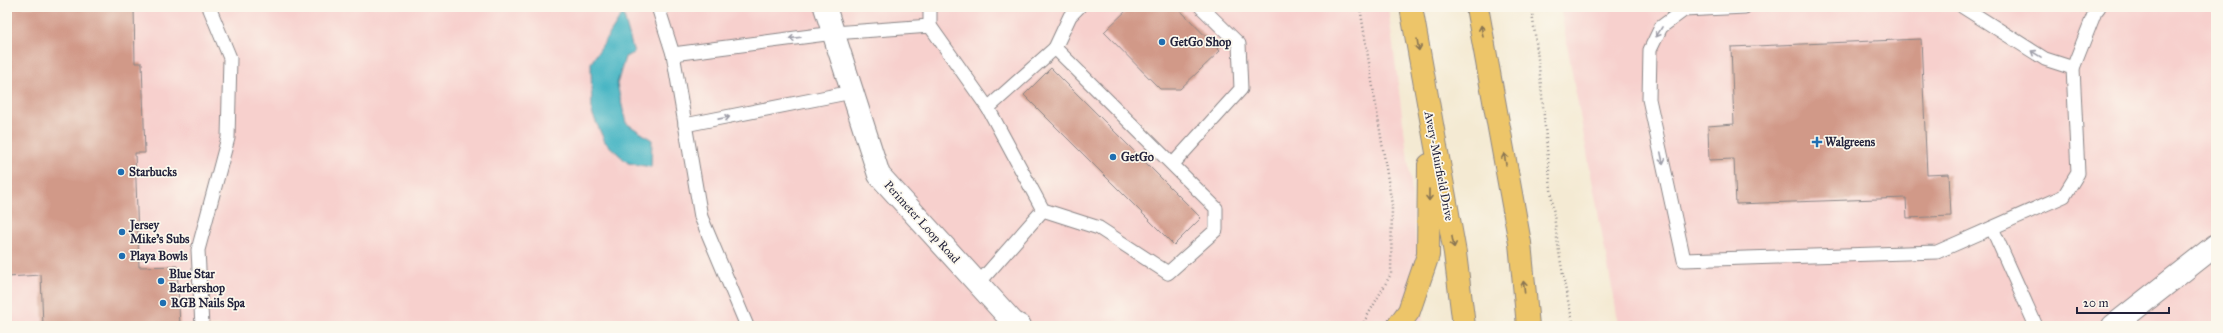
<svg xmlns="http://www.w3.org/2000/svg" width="2223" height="333" font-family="'IM FELL Great Primer',serif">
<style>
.built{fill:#f7d0cd}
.water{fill:#49b6c4;stroke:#366c80}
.building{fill:#d19988}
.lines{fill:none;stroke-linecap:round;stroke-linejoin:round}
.service-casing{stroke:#8b8687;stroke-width:15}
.minor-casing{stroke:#8b8687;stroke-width:24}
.tertiary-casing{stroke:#8b8687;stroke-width:24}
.primary-casing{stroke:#8b8687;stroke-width:24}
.path{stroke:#8b8687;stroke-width:2.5;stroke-dasharray:1 3;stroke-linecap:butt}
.service{stroke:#fff;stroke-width:13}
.minor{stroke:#fff;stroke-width:22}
.tertiary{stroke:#fff;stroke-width:22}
.primary{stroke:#edc569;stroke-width:22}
.oneway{stroke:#887452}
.oneway2{stroke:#9c9ca7}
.poi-dot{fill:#1f6fb2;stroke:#fbf7ec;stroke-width:1.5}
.labels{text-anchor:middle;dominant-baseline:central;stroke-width:3.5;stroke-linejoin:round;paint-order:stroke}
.poi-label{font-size:12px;font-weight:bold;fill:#22223b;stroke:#fbf7ec;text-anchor:start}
.street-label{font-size:12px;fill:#22223b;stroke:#fbf7ec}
</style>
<rect width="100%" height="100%" fill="#fbf7ec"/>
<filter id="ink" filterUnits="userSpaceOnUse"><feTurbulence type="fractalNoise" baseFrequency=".025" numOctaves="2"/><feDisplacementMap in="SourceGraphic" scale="8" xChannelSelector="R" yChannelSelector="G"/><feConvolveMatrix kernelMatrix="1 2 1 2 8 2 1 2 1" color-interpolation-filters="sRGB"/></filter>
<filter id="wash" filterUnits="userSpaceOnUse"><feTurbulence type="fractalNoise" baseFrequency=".012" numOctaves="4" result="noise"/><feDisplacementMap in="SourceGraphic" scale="16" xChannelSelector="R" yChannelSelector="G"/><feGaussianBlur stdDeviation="0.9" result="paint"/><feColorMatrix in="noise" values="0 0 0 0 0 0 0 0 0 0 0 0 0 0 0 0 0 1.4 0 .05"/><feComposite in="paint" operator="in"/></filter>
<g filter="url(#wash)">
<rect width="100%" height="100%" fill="#f4ead3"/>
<g class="built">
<polygon points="7,7 1388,7 1411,183 1423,326 7,326"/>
<polygon points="1560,7 2216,7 2216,326 1619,326"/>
</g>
<polygon class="water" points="623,13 634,53 625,57 617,84 626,123 652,140 651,167 628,163 605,142 592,113 591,63"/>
<g id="blocks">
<g class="building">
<polygon points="7,7 134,7 135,63 142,63 145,153 135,153 139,267 177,266 180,326 43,326 41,275 7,277"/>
<polygon points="1130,7 1177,7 1220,51 1180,89 1160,89 1104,32"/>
<polygon points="1921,39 1927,175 1949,174 1951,216 1907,218 1906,198 1736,204 1734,159 1709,160 1708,126 1734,124 1731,47"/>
<polygon points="1051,68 1201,218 1174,245 1024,95"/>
</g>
</g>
</g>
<g filter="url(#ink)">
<use href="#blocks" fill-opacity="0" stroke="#8b8687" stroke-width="1"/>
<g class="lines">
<g class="service-casing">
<g id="service">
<polyline points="658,7 673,54 701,217 747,326"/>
<polyline points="930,7 930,26"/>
<polyline points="1745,7 1684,10 1661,27 1650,50 1649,99 1684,260 1937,252 2064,196 2078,173 2073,68 2095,12 2099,7"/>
<polyline points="1963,7 2045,59 2073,68"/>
<polyline points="1055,48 1070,16 1079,7"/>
<polyline points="673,54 834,33 930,26 988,108"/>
<polyline points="685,125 852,92"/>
<polyline points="1173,164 1241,89 1239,44 1201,7"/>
<polyline points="1992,228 2036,326"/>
<polyline points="978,284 1043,210 1099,228 1168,273 1216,230 1216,208 1055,48 988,108 1043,210"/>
<polyline points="202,326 198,250 228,138 230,58 209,7"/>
</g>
</g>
<g class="minor-casing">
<polyline id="minor" points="2113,326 2216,245"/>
</g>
<g class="tertiary-casing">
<polyline id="tertiary" points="825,7 879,175 1013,322 1020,326"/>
</g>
<g class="primary-casing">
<g id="primary">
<polyline points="1411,7 1455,253 1464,326"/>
<polyline points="1477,7 1520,243 1528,326"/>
<polyline points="1398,326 1409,311 1428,255 1429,165"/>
</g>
</g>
<g class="path">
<polyline points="1360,7 1392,205 1391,274 1364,322 1369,326"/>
<path d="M 1531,7 C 1548,113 1547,221 1574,326"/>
</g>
<use href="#service" class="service"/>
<use href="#minor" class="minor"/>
<use href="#tertiary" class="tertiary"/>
<use href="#primary" class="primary"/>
</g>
<defs><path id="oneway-shaft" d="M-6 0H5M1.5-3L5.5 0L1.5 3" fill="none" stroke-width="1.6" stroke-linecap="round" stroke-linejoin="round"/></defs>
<g class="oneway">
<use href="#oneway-shaft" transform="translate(1482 31) rotate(-100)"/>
<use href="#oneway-shaft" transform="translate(1418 45) rotate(81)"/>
<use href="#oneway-shaft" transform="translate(1505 159) rotate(-100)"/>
<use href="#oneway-shaft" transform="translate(1429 195) rotate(90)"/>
<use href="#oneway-shaft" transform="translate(1453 242) rotate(79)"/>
<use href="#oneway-shaft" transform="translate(1524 287) rotate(-96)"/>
</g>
<g class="oneway2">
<use href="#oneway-shaft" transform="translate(1659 32) rotate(121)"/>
<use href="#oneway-shaft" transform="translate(795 38) rotate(173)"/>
<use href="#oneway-shaft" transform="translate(2036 54) rotate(-148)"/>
<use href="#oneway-shaft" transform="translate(724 118) rotate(-11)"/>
<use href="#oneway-shaft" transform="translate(1662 158) rotate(78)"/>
</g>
</g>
<g class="poi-dot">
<circle cx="1162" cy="42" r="4"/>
<path d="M1815 136h4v4h4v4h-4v4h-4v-4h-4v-4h4z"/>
<circle cx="1113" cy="157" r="4"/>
<circle cx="121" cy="172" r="4"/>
<circle cx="122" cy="232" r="4"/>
<circle cx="122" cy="256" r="4"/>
<circle cx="161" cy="281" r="4"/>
<circle cx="163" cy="303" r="4"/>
</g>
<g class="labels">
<g class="poi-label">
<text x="1170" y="42">GetGo Shop</text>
<text x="1825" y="142">Walgreens</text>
<text x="1121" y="157">GetGo</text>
<text x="129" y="172">Starbucks</text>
<text x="130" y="225">Jersey<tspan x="130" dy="14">Mike's Subs</tspan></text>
<text x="130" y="256">Playa Bowls</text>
<text x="169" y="274">Blue Star<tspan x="169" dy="14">Barbershop</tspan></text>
<text x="171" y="303">RGB Nails Spa</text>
</g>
<g class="street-label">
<text transform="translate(1439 166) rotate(79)">Avery-Muirfield Drive</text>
<text transform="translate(922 222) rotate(48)">Perimeter Loop Road</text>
</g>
</g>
<rect width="2223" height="333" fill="none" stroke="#fbf7ec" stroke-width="24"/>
<path d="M2077 307v6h92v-6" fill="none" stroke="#22223b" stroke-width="2"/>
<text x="2083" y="307" font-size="12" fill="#22223b" stroke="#fbf7ec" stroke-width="3" paint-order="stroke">20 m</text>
</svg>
